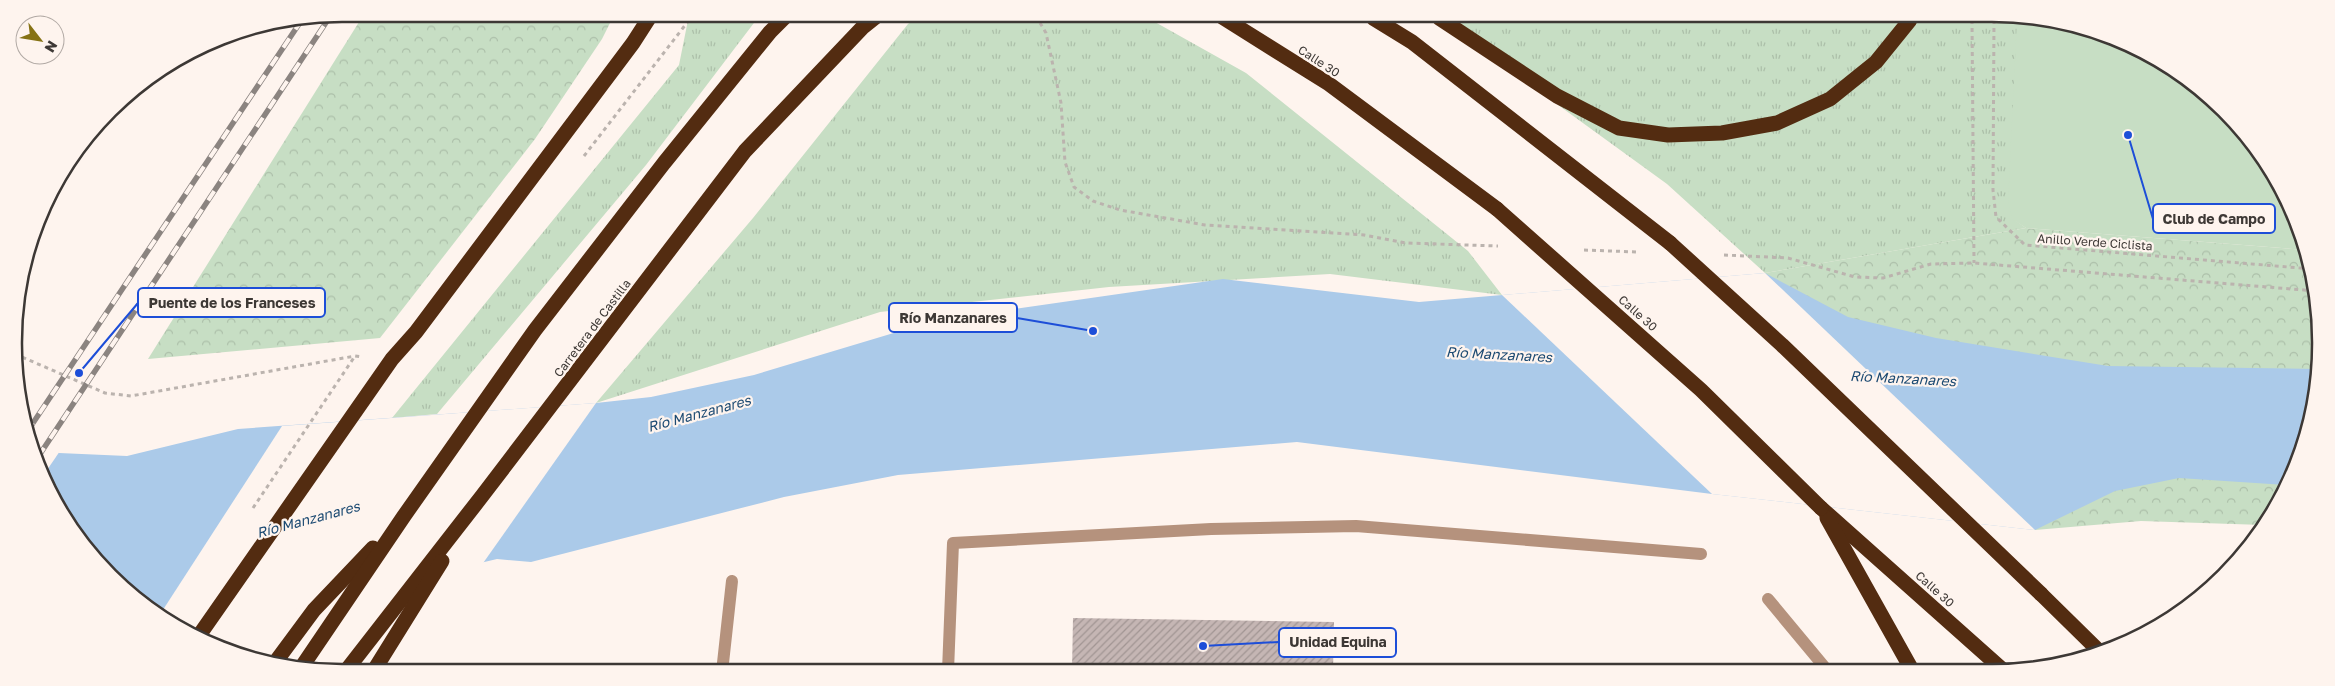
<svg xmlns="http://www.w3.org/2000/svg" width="2335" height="686" font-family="'Golos Text',sans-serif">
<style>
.grass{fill:url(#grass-tufts)}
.forest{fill:url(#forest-crowns)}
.garden{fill:#c7dec4}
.water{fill:#abcae9}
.pier{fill:#fef4ee}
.building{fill:url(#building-hatch)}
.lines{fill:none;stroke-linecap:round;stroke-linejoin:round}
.path{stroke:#bbb3ae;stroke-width:3;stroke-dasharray:4 4;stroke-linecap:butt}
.minor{stroke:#b5927d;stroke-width:12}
.highway{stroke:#532c11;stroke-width:15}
.rail-casing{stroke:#8b8480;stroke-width:5.5}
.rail{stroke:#fef4ee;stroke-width:4;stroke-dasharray:11;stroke-linecap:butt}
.highway-bridge{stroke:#532c11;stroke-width:15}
.labels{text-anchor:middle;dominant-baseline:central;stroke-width:4.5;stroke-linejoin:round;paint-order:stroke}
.street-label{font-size:12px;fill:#3d3835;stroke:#fef4ee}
.water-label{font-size:14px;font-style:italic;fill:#1c4a72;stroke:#fef4ee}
.rim{fill:none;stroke:#3d3835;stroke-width:2.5}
.leader{fill:none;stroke:#1d4ed8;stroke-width:2}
.callout-dot{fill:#1d4ed8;stroke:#fef4ee;stroke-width:2}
.callout{fill:#fef4ee;stroke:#1d4ed8;stroke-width:2}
.callout-label{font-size:14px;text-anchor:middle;font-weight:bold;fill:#3d3835}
</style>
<defs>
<pattern id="grass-tufts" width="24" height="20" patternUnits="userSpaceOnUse" patternTransform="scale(1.25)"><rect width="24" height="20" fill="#c7dec4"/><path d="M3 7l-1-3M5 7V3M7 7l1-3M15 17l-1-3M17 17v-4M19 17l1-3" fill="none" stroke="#acbfa9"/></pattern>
<pattern id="forest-crowns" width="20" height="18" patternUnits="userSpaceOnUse" patternTransform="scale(1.25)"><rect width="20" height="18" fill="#c7dec4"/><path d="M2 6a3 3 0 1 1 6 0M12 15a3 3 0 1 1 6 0" fill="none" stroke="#acbfa9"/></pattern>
<pattern id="building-hatch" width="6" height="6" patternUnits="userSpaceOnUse" patternTransform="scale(1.25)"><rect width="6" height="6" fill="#c5b6b4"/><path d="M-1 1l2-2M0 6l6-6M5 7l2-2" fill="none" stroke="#a19593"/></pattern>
</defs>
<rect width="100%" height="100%" fill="#fef4ee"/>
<g class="grass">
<polygon points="689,15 760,15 646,165 437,414 392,418 679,65"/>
<polygon points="918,16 1146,17 1246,73 1468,251 1502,295 1330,274 1109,287 880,312 596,403 753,218 908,24"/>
<polygon points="1438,18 2020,20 2012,218 2026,228 1765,273 1667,184"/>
</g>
<g class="forest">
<polygon points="364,14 614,15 602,39 535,139 380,338 148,359"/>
<polygon points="2026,228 2306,250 2315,279 2321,343 2315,408 2277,507 2263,525 2141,521 2035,530 1765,273"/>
</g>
<polygon class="garden" points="2017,20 2057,20 2118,39 2175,69 2225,110 2266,160 2296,217 2306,250 2026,228 2012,219 2008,203"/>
<polygon class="water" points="1765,273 1848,317 1936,338 2108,366 2319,369 2315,408 2286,485 2179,478 2115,491 2035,530 1712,494 1297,442 898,475 784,497 531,562 497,559 189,632 160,617 110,576 69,526 29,438 59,453 127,456 238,429 596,403 651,397 754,375 937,320 1223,279 1419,302"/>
<g class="pier">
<polygon points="1765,273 2035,530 1712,494 1502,295"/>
<polygon points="596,403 481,566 191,633 159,616 282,426"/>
<polygon points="28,436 60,451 45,473"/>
</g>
<polygon class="building" points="1073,618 1334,622 1333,671 1072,671"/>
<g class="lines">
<g class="path">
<polyline points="1036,16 1046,33 1061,103 1065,162 1074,187 1093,201 1120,210 1205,225 1364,235 1406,243 1498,246"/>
<polyline points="1972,20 1974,263"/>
<polyline points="1994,20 1993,190 1996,217 2025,245 2312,269"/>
<polyline points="584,156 693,15"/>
<polyline points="1584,250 1638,252"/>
<polyline points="1724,255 1788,258 1855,277 1883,278 1931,264 1974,263 2316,291"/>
<polyline points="15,354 105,393 131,396 355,356 362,357"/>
<polyline points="253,508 355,356"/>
</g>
<g class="minor">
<polyline points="1768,599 1827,670"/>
<polyline points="948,671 953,543 1211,529 1356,526 1701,554"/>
<polyline points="722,672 732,581"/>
</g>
<g class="highway">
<polyline points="1222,17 1329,84 1497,209"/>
<polyline points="1373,18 1412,42 1670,243"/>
<polyline points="1439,18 1557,96 1619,128 1668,135 1722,133 1777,123 1830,99 1876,62 1910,20"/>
<polyline points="1821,508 2003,670"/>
<polyline points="1827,518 1912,670"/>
<polyline points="2041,594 2098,650"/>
<polyline points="198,637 392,359 416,332 633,43 651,15"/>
<polyline points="274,664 314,610 373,548"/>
<polyline points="301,668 404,516 535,330 664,163 770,32 787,15"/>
<polyline points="345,672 482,496 745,151 862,28 877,16"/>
<polyline points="373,672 442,561"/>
</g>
<g class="rail-casing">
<g id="rail">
<polyline points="27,432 303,18"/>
<polyline points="38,457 331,15"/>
</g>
</g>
<use href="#rail" class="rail"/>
<g class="highway-bridge">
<polyline points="1497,209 1701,390 1821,508"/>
<polyline points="1670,243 1782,345 2041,594"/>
</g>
</g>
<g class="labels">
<g class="street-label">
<text transform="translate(1319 61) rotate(33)">Calle 30</text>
<text transform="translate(2095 242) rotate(4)">Anillo Verde Ciclista</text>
<text transform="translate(1638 313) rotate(42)">Calle 30</text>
<text transform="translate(592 328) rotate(-53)">Carretera de Castilla</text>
<text transform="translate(1935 589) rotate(42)">Calle 30</text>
</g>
<g class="water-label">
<text transform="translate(1499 354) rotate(3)">Río Manzanares</text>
<text transform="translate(1903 378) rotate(3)">Río Manzanares</text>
<text transform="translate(699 413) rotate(-15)">Río Manzanares</text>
<text transform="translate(308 519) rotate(-15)">Río Manzanares</text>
</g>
</g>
<path d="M0 0H2335V686H0ZM342 22H1992A320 320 0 0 1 2312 342V344A320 320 0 0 1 1992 664H342A320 320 0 0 1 22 344V342A320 320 0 0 1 342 22Z" fill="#fef4ee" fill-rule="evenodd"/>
<path class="rim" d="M342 22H1992A320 320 0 0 1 2312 342V344A320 320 0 0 1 1992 664H342A320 320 0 0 1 22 344V342A320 320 0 0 1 342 22Z"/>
<path class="leader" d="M2128 135L2153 219M79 373L138 303M1093 331L1017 318M1203 646L1279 642"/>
<g class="callout-dot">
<circle cx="2128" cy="135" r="5"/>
<circle cx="79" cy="373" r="5"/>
<circle cx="1093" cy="331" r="5"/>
<circle cx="1203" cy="646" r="5"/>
</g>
<g class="callout">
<rect x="2153" y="204" width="122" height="29" rx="5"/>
<rect x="138" y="288" width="187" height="29" rx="5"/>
<rect x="889" y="303" width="128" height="29" rx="5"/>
<rect x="1279" y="628" width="117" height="29" rx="5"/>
</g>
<g class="callout-label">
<text x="2214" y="224">Club de Campo</text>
<text x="232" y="308">Puente de los Franceses</text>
<text x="953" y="323">Río Manzanares</text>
<text x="1338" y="647">Unidad Equina</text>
</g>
<g transform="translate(40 40) rotate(121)"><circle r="24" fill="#fef4ee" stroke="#b1a9a4"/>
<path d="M0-4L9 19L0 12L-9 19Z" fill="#867214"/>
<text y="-8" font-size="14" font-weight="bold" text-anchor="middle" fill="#3d3835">N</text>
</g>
</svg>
